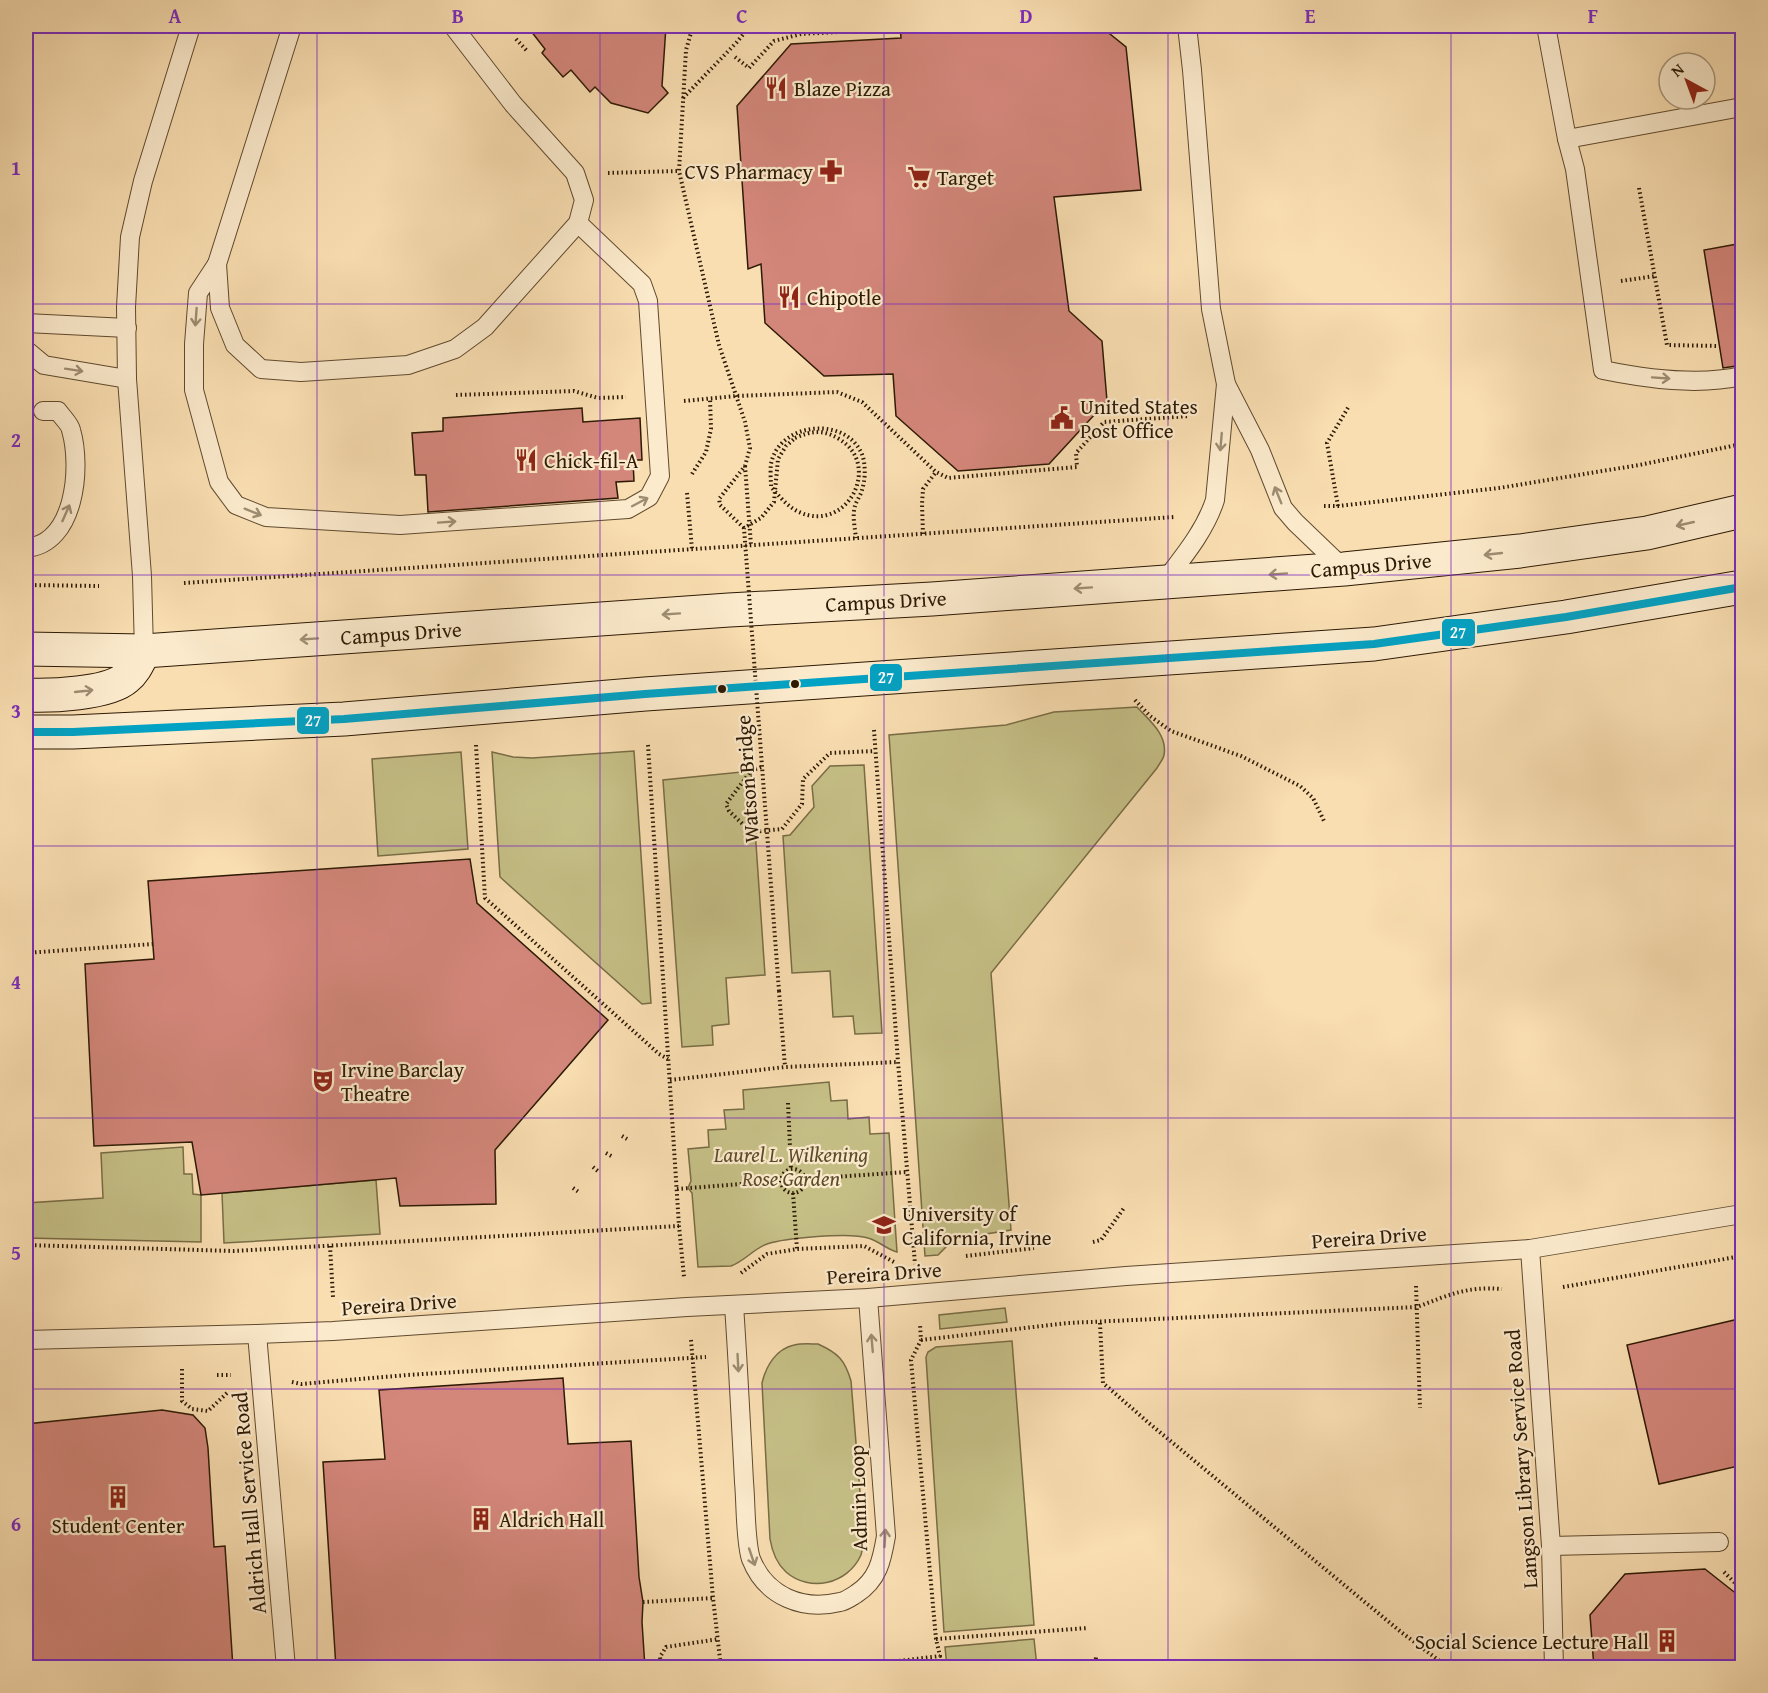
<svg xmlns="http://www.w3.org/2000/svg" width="1768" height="1693" font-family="'Gentium Book Plus',serif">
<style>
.green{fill:#c5bf86;stroke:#796c45;stroke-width:1.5}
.building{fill:#d3867a;stroke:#2d1904;stroke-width:1.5}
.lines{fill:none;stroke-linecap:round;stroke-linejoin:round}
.service-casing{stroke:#604a2f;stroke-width:20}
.secondary-casing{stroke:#2d1904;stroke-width:35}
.path{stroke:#2d1904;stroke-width:4;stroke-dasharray:1.5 3;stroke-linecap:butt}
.service{stroke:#fbeacc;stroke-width:18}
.secondary{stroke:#fbeacc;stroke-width:33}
.path-bridge{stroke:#2d1904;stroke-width:4;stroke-dasharray:1.5 3;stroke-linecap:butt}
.bus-1-casing{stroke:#fbeacc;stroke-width:12}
.bus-1{stroke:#02a2c4;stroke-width:8}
.oneway{stroke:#9e8c72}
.grid{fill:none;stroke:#7b2cbf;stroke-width:1.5;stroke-opacity:0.55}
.bus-dot{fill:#2d1904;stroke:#fbeacc;stroke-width:2}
.labels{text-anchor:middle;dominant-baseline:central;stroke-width:4.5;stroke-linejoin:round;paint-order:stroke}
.poi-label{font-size:21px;fill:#2d1904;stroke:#fbeacc;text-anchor:start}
.street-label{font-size:21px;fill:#2d1904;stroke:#fbeacc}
.park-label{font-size:21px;font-style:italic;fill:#5b4b2b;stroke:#fbeacc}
.line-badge{stroke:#fbeacc;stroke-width:2}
.badge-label{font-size:16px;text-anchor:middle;font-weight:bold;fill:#fff}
.neatline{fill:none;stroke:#7b2cbf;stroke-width:2}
.grid-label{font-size:20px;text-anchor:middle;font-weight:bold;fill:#7b2cbf}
</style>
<rect width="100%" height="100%" fill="#f9deb1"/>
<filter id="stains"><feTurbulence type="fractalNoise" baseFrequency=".00333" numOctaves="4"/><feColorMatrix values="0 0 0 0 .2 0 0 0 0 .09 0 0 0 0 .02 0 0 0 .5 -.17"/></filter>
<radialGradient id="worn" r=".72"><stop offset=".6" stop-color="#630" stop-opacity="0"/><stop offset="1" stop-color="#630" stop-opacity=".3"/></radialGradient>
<g class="green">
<path d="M 1137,707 C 1149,720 1168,735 1164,755 C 1163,760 1159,764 1157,768 L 991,973 L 1011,1230 L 954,1239 L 938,1255 L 925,1256 L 889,735 L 1006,725 L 1054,712 Z"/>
<polygon points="634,751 651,1003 642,1004 500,877 492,752 513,757 532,758"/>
<polygon points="461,752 468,849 378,856 372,759"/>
<polygon points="864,765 882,1033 855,1034 853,1016 833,1017 830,971 792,973 783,836 790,835 814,807 812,786 830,766"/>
<polygon points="751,771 765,975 726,978 729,1024 712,1026 713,1045 682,1047 663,780"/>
<path d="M 829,1082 L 831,1101 L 847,1100 L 848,1119 L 869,1117 L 870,1134 L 889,1133 L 897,1252 C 886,1249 879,1241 868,1238 C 850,1232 785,1238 767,1244 C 753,1249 745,1261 731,1266 L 698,1267 L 692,1193 L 688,1188 L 691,1181 L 688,1149 L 709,1147 L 708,1130 L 726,1129 L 724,1110 L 744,1109 L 743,1090 Z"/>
<polygon points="183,1147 184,1174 192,1174 193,1194 201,1195 201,1242 26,1238 26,1203 103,1198 101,1153"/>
<polygon points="376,1180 380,1234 224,1243 222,1193"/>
<polygon points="1005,1308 1007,1322 940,1329 939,1315"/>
<polygon points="1012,1341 1034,1625 944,1632 926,1357 928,1352 936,1347"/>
<path d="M 818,1344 C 838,1353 845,1360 851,1381 L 864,1542 C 863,1546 862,1551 861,1555 C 848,1584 810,1593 786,1572 C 776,1563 772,1551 770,1539 L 762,1383 C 766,1366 776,1349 794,1345 C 802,1343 811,1344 818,1344 Z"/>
<polygon points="1034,1639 1037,1667 947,1667 945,1647"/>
</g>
<g class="building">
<polygon points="527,26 666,26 662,86 668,93 648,113 611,103 595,87 590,92 571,70 563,77 542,53 545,49"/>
<polygon points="900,26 1100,26 1126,47 1141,190 1054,197 1069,311 1102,341 1107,401 1049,464 958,471 896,416 893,374 824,376 765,323 761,264 748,269 737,106 791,44 901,38"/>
<polygon points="1743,243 1743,365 1723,368 1704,250"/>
<polygon points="582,408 583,422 640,418 642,460 633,460 634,481 616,482 618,498 428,512 426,475 415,475 412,433 443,431 443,418"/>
<polygon points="470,859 477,903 608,1020 495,1150 496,1204 400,1206 396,1178 201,1195 192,1142 94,1146 85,964 154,959 148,881"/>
<polygon points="1743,1318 1743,1465 1659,1484 1627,1345"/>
<polygon points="563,1378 568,1444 631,1441 639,1577 643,1602 642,1622 645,1668 336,1668 323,1462 385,1459 379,1390"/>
<polygon points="162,1410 193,1415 205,1428 208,1448 214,1547 225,1546 233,1668 26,1668 26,1424"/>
<polygon points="1705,1569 1743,1599 1743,1668 1594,1668 1590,1615 1625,1574"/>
</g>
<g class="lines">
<g class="service-casing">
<g id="service">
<polyline points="292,26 217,264 220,308 235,345 261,369 301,372 408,365 455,349 485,327 578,223 584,200 575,173 513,104 453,26"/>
<polyline points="1187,26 1192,70 1211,309 1226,384 1260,450 1283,508 1295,522 1344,569"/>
<path d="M 1546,26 L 1567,139 L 1575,169 L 1603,370 C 1647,379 1698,386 1742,376"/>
<polyline points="1567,139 1742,107"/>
<polyline points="217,264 198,293 194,344 194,390 219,482 236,505 266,517 400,525 628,509 649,497 660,476 648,301 642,284 578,223"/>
<polyline points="26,323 127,328"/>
<polyline points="26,350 44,365 127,379"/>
<path d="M 26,548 C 75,544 82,468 71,430 C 70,424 62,417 58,411 L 43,411"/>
<path d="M 1164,582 C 1183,557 1205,531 1215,500 L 1226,384"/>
<polyline points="144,651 142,576 127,379 126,307 130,237 143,181 191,26"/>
<polyline points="1530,1249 1551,1546 1554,1668"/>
<path d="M 734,1305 C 738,1364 741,1423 744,1482 C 746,1502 745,1541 751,1559 C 766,1597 803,1611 840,1602 C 846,1601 851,1597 856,1594 C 878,1580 882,1560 886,1536 L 868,1298"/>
<polyline points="257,1334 286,1668"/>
<polyline points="26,1340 257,1334 333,1331 687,1307 868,1298 1126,1276 1530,1249 1742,1214"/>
<polyline points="1551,1546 1719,1542"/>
</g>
</g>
<g class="secondary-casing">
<g id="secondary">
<polyline points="26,649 144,651 729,610 932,599 1344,569 1520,551 1647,533 1742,511"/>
<path d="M 26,695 C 50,696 108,694 126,678 C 135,671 139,660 144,651"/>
<polyline points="26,732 73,732 344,719 645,694 1374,644 1566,617 1742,587"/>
</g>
</g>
<g class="path">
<polyline points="693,26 686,50 679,171 719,345 745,422 750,448 745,466 719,499 720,505 744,528"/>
<polyline points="516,39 528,52"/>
<polyline points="735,57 749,68 774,41 801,34 839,32 853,26"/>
<polyline points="683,98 737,42 750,26"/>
<polyline points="608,173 679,171"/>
<polyline points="1639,188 1667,345 1718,346"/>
<polyline points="1621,281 1655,276"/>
<polyline points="456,395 574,391 598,398 626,397"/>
<polyline points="684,401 736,396 837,392 862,402 936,472 948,478 1077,467 1076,453 1104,422 1189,416"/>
<path d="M 795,438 C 811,431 823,429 839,439 C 883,465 847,534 799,512 C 788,507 779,496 771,487 C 771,480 770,471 771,464 C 779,421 849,415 863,457 C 866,469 865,482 861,493 C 859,498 856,502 855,506 C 852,515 855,529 856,538"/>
<polyline points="745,466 751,545"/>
<polyline points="692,474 706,452 711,429 710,398"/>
<polyline points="687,493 692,549"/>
<polyline points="1324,506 1338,506 1499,488 1639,465 1742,444"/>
<polyline points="1338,506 1327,443 1349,406"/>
<polyline points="923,534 922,504 923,489 936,472"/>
<polyline points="184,583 1174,517"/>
<polyline points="26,585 99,586"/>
<polyline points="1135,700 1150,716 1171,731 1241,756 1300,786 1313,798 1324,821"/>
<polyline points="874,730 898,1062 915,1264"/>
<polyline points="476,745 485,898 659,1054 668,1059"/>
<polyline points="648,745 679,1226 684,1277"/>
<polyline points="761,767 751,771 726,804 729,811 751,832 782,829 802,804 803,779 830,753 875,751"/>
<polyline points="26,953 153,944"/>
<polyline points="779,991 785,1067"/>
<polyline points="670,1080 785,1067 898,1062"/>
<polyline points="788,1103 791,1169"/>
<polyline points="622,1136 627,1139"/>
<polyline points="606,1153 613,1157"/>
<polyline points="593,1167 599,1172"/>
<circle cx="793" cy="1181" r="12"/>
<polyline points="805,1179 907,1172"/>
<polyline points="573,1188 580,1193"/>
<polyline points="677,1189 780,1181"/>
<polyline points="793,1193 797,1249"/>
<polyline points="1093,1242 1101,1240 1124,1208"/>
<polyline points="26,1245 233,1251 679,1226"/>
<polyline points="330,1246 333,1297"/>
<polyline points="966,1256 1034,1248"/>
<polyline points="741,1273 767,1254 797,1249 864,1246 896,1263"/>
<polyline points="1416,1286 1420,1408"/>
<polyline points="1563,1287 1742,1256"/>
<polyline points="1100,1323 1103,1383 1150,1424 1401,1632 1449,1668"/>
<polyline points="691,1340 713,1598 721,1668"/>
<path d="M 921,1340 L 1068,1323 L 1417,1307 C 1449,1295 1467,1286 1502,1289"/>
<polyline points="182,1369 182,1401 192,1409 208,1411 227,1393"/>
<polyline points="217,1375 231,1375"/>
<polyline points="292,1382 301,1384 407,1375 706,1357"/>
<polyline points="1724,1572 1742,1590"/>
<polyline points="643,1602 713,1598"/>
<polyline points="936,1639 1088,1628"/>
<polyline points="661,1668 660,1657 666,1647 719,1639"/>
<polyline points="841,1668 940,1656 936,1639 911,1360 921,1340 920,1325"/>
<polyline points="1095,1668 1096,1657"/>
</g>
<use href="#service" class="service"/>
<use href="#secondary" class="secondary"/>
<polyline class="path-bridge" points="779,991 744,528 761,518 774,502 778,459 786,446 795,438"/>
<g class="bus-1-casing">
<polyline id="bus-1" points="26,732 73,732 344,719 645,694 1374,644 1566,617 1742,587"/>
</g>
<use href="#bus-1" class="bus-1"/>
</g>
<defs><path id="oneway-shaft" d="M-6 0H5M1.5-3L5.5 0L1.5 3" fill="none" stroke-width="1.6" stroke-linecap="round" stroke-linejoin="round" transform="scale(1.5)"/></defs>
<g class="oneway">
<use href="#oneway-shaft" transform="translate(196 317) rotate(94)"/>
<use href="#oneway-shaft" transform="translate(74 370) rotate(9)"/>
<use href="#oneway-shaft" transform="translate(1661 378) rotate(4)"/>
<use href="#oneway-shaft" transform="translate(1221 442) rotate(95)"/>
<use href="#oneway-shaft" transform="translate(1278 495) rotate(-112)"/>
<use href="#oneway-shaft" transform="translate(640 502) rotate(-28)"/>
<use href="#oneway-shaft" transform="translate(253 512) rotate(22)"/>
<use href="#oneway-shaft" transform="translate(66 513) rotate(-66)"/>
<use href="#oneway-shaft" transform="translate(447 522) rotate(-4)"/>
<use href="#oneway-shaft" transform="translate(1685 524) rotate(167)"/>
<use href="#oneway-shaft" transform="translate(1493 554) rotate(174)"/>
<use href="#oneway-shaft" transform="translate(1278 574) rotate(176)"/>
<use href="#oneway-shaft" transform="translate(1083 588) rotate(176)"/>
<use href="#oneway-shaft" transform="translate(671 614) rotate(176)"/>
<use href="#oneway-shaft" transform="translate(309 639) rotate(176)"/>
<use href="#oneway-shaft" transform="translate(84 691) rotate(-6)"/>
<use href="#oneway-shaft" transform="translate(872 1343) rotate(-95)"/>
<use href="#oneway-shaft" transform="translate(738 1363) rotate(87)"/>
<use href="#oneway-shaft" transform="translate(885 1538) rotate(-87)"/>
<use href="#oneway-shaft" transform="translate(752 1557) rotate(71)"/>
</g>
<path class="grid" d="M 317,26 L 317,1668M 600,26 L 600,1668M 884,26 L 884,1668M 1168,26 L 1168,1668M 1451,26 L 1451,1668M 26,304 L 1742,304M 26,575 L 1742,575M 26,846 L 1742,846M 26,1118 L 1742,1118M 26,1389 L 1742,1389"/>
<defs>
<g id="restaurant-bare" transform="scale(1.8)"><path d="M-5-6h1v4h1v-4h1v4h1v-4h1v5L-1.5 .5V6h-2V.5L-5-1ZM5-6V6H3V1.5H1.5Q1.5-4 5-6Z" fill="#8f2418" stroke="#fbeacc" stroke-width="2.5" paint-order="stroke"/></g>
<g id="pharmacy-bare" transform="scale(1.8)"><path d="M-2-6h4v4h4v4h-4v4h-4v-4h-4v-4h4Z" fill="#8f2418" stroke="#fbeacc" stroke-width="2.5" paint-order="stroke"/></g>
<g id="supermarket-bare" transform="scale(1.8)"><path d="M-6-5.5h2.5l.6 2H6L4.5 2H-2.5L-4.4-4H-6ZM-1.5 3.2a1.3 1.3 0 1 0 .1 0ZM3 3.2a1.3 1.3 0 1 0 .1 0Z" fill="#8f2418" stroke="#fbeacc" stroke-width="2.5" paint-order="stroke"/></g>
<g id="civic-bare" transform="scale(1.8)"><path d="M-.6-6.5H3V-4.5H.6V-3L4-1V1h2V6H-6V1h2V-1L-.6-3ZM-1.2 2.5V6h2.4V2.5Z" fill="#8f2418" stroke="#fbeacc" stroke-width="2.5" paint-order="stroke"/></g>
<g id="theatre-bare" transform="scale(1.8)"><path d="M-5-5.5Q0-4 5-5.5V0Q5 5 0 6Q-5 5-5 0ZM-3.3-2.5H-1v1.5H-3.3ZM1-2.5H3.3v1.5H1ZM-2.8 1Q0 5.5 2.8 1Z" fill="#8f2418" stroke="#fbeacc" stroke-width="2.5" paint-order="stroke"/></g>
<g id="university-bare" transform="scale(1.8)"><path d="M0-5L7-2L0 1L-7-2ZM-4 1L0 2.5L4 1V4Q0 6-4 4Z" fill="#8f2418" stroke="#fbeacc" stroke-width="2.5" paint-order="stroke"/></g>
<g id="building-bare" transform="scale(1.8)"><path d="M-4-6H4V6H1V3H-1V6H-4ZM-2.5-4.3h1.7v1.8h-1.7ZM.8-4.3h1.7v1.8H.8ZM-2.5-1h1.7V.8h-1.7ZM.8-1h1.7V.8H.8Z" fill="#8f2418" stroke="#fbeacc" stroke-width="2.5" paint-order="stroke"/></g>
</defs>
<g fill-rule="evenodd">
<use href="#restaurant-bare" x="776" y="88"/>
<use href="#pharmacy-bare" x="831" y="171"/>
<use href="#supermarket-bare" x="919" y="177"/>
<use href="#restaurant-bare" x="789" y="297"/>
<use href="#civic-bare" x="1062" y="418"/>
<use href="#restaurant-bare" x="526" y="460"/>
<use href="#theatre-bare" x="323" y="1081"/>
<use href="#university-bare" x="884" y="1225"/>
<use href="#building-bare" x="118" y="1497"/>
<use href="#building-bare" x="481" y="1519"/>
<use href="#building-bare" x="1667" y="1641"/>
</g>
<g class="bus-dot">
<circle cx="795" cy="684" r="5"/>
<circle cx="722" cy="689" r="5"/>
</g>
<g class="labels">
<g class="poi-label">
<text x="794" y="88">Blaze Pizza</text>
<text x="813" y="171" text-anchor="end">CVS Pharmacy</text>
<text x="937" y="177">Target</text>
<text x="807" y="297">Chipotle</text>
<text x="1080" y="406">United States<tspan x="1080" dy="24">Post Office</tspan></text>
<text x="544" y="460">Chick-fil-A</text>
<text x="341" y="1069">Irvine Barclay<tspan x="341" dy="24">Theatre</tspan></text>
<text x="902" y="1213">University of<tspan x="902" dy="24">California, Irvine</tspan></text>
<text x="499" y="1519">Aldrich Hall</text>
<text x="118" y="1525" text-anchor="middle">Student Center</text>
<text x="1649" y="1641" text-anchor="end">Social Science Lecture Hall</text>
</g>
<g class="street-label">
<text transform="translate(1371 565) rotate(-5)">Campus Drive</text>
<text transform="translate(886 601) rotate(-3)">Campus Drive</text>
<text transform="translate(401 633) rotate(-4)">Campus Drive</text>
<text transform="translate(747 779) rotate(-94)">Watson Bridge</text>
<text transform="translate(1369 1237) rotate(-4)">Pereira Drive</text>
<text transform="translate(884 1273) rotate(-4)">Pereira Drive</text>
<text transform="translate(399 1304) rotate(-4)">Pereira Drive</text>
<text transform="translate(1521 1459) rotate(-94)">Langson Library Service Road</text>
<text transform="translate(858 1498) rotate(-92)">Admin Loop</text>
<text transform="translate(249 1503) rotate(-95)">Aldrich Hall Service Road</text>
</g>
<g class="park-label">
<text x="791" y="1154">Laurel L. Wilkening<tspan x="791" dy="24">Rose Garden</tspan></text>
</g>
</g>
<g class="line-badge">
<rect x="1441" y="618" width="35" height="29" rx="6" fill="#02a2c4"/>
<rect x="869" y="663" width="34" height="29" rx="6" fill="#02a2c4"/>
<rect x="296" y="706" width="34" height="29" rx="6" fill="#02a2c4"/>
</g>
<g class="badge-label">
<text x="1458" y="638">27</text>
<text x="886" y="683">27</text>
<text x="313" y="726">27</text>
</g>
<rect width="1768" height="1693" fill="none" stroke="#f9deb1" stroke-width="66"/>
<g transform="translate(1687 81) rotate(319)"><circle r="28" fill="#fbeacc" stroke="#a9967c" stroke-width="1.5"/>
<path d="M0-4.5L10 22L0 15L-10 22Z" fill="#8f2418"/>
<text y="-9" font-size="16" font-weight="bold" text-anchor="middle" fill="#2d1904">N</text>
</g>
<rect x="33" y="33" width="1702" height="1627" class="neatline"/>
<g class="grid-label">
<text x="175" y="23">A</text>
<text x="458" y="23">B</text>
<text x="742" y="23">C</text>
<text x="1026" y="23">D</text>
<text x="1310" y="23">E</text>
<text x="1593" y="23">F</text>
<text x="16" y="175">1</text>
<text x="16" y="447">2</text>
<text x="16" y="718">3</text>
<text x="16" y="989">4</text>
<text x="16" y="1260">5</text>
<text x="16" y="1531">6</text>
</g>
<rect width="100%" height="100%" filter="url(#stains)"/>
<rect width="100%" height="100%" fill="url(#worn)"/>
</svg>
